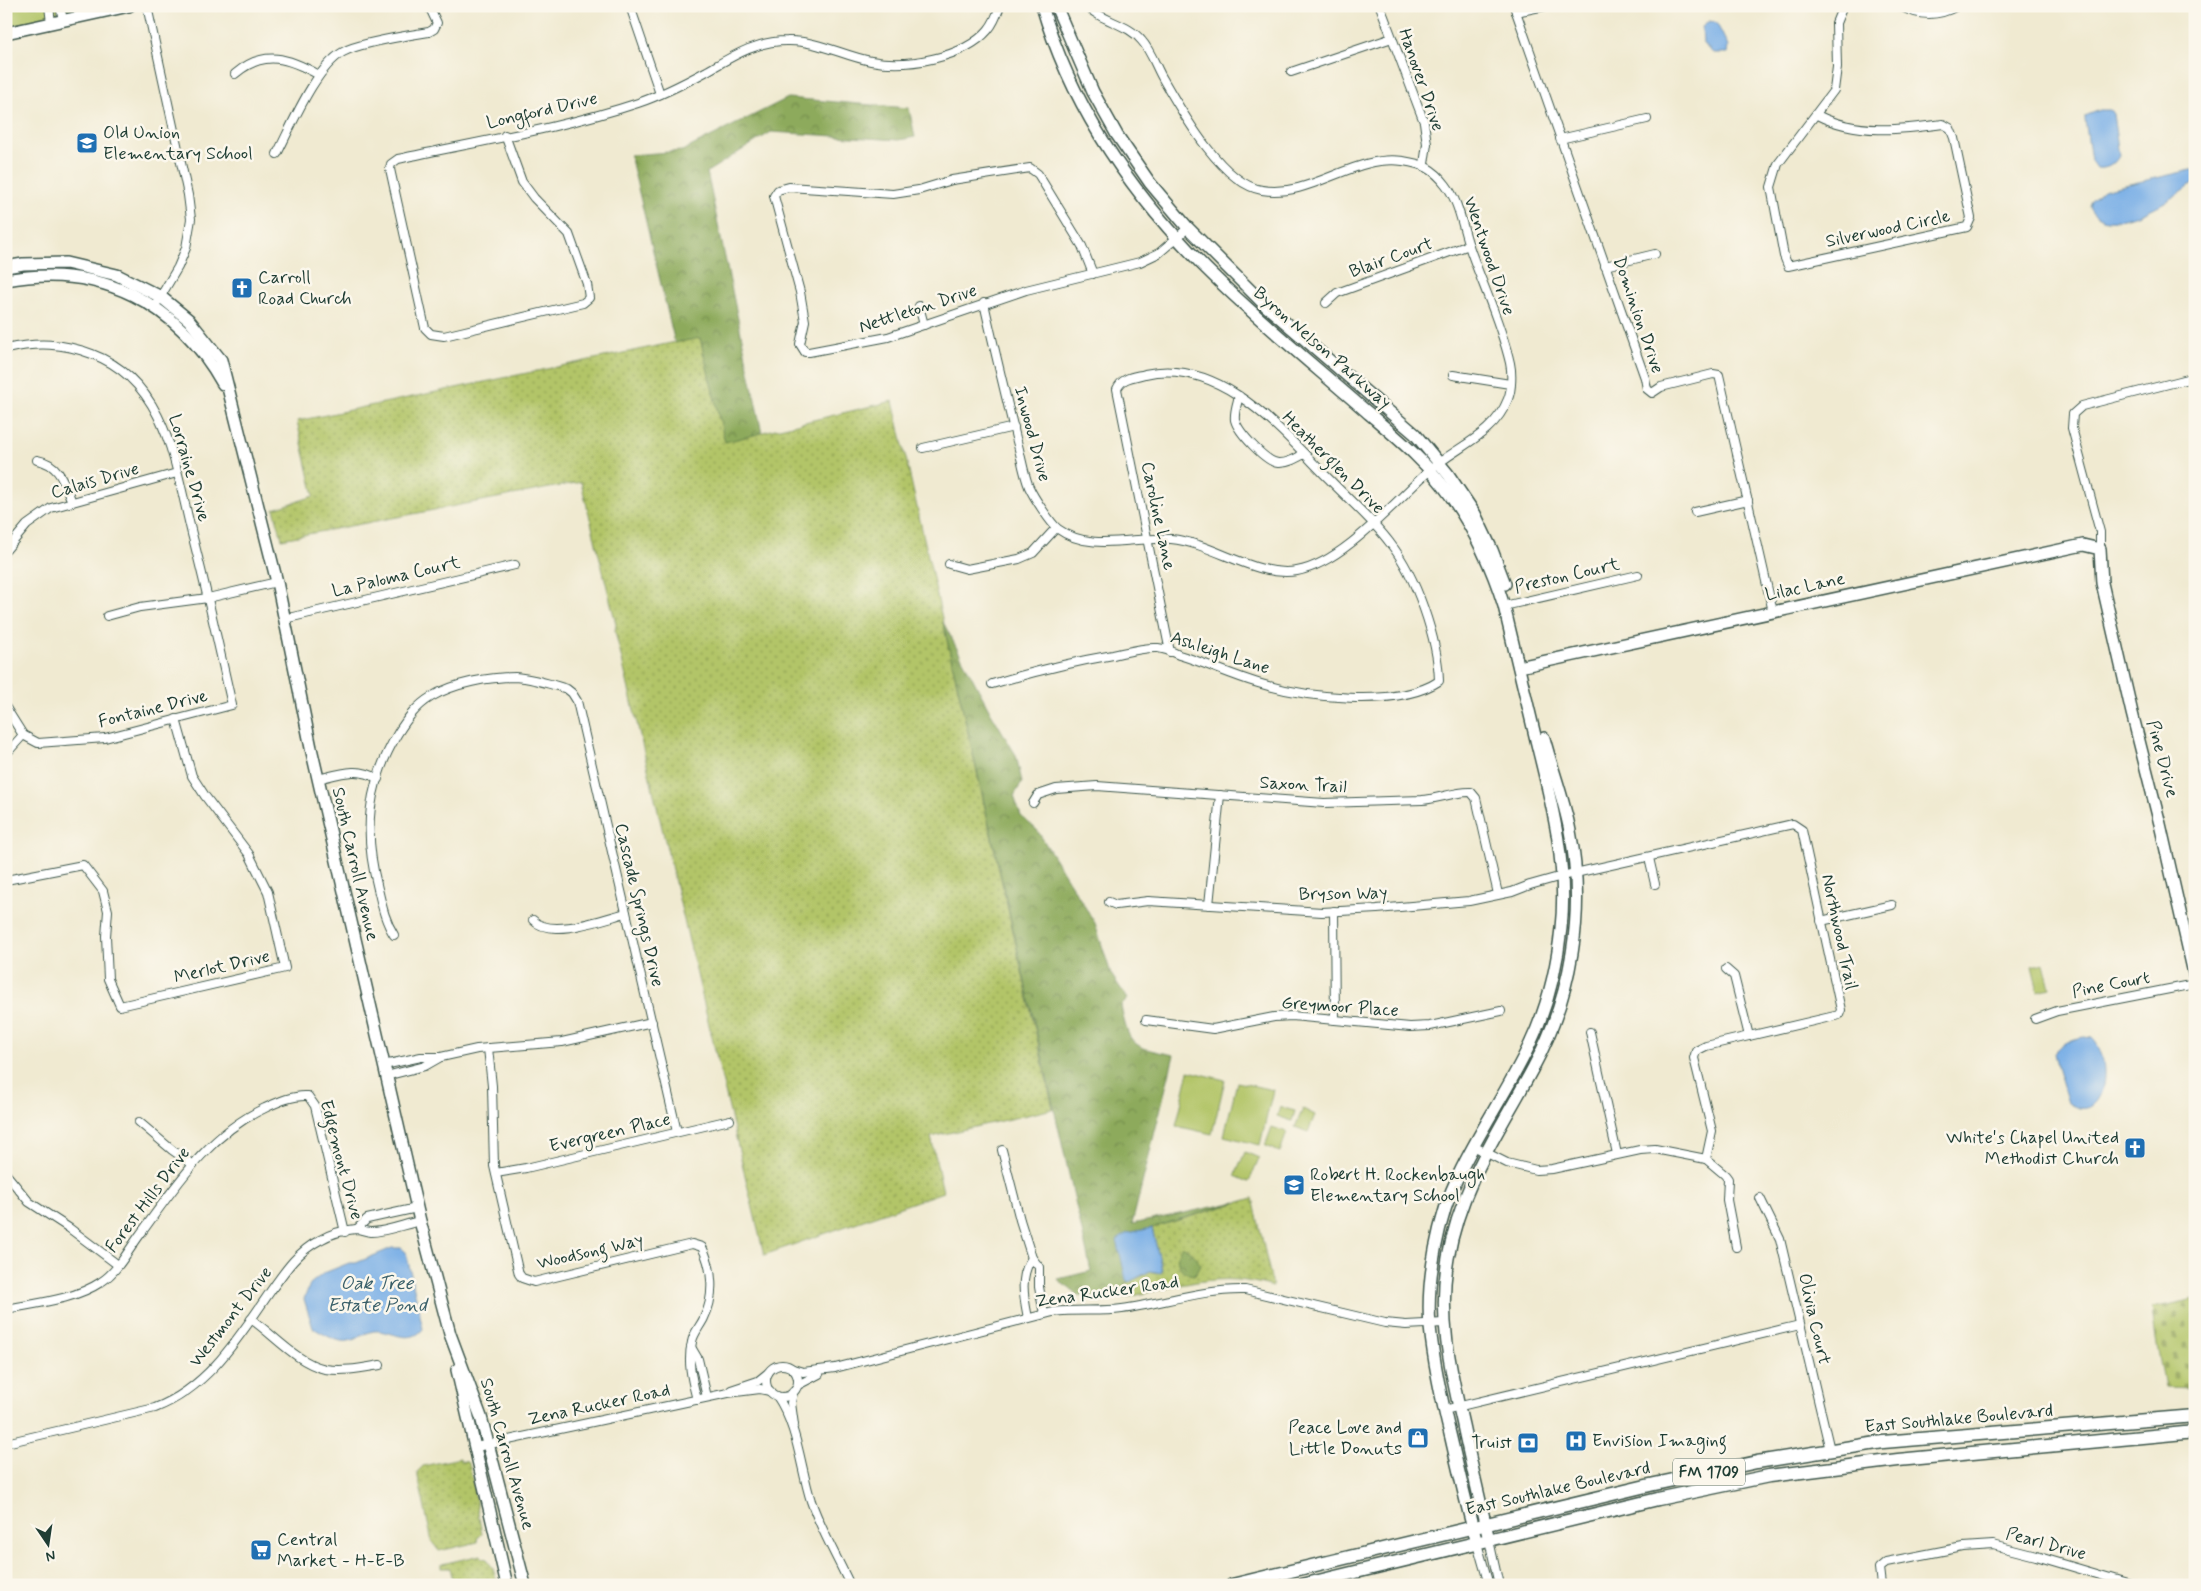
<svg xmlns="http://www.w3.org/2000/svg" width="2201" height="1591" font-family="Mynerve,sans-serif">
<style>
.grass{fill:url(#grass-dots);stroke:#68814e}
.forest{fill:url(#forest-crowns);stroke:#567448}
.cemetery{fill:url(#cemetery-stones);stroke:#68814e}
.park{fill:#b2c568;stroke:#68814e}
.water{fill:#77ade6;stroke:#4b758d}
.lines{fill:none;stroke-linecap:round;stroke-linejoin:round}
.street-casing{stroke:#3e574c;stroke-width:10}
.secondary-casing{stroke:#3e574c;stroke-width:14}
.primary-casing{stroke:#3e574c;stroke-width:15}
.street{stroke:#fff;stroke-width:8}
.secondary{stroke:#fff;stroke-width:11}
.primary{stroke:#fff;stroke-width:12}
.labels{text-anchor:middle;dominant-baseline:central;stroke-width:5;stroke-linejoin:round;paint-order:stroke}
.shield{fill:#fbf7ec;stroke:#61756b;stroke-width:1}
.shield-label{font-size:16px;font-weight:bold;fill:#1f3d34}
.street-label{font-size:18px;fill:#1f3d34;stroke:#fbf7ec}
.poi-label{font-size:18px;fill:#1f3d34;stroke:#fbf7ec;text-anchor:start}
.water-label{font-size:19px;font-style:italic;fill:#395f69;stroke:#fbf7ec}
</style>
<defs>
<pattern id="grass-dots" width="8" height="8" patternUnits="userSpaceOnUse" patternTransform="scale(1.25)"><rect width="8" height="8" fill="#b2c568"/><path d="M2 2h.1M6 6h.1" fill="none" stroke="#90a156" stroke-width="1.8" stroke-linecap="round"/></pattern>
<pattern id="forest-crowns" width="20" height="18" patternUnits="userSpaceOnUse" patternTransform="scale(1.25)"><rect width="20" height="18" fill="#8daa5c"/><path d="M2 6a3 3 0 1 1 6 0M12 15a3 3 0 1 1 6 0" fill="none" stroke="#738c4d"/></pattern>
<pattern id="cemetery-stones" width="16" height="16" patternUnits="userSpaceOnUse" patternTransform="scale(1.25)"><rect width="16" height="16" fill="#b2c568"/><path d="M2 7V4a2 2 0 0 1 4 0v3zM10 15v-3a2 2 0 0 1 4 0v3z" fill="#90a156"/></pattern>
</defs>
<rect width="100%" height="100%" fill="#fbf7ec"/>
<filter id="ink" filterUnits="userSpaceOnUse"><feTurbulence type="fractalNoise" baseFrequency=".02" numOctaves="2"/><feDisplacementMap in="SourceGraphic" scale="10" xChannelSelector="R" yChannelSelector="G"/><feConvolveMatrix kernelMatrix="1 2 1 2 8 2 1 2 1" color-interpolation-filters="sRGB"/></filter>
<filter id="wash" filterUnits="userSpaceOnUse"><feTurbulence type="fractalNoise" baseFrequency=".0096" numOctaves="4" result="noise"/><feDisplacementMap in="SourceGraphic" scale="20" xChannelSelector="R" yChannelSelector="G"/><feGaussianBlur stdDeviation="1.12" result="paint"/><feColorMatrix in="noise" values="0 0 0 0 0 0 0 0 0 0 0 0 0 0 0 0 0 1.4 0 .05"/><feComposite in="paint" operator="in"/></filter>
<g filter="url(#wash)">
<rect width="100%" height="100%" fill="#f0ead1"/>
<g class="grass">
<polygon points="700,337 725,441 893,401 1053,1109 931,1137 943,1192 764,1255 615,631 616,624 581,482 282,539 274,509 314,496 297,421"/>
<path d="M 1253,1198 L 1273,1287 C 1219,1270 1182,1286 1128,1297 L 1125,1283 L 1145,1275 L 1150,1271 L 1157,1273 L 1162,1270 L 1152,1228 Z"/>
<polygon points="460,1458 460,1461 467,1462 470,1467 482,1534 477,1539 478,1542 439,1551 432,1542 417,1472 423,1466"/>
<polygon points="481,1555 482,1558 487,1559 493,1569 498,1585 454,1585 450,1568 442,1568 442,1564"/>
</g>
<g class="forest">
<polygon points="788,98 909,108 915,137 899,140 771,132 707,172 762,433 725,442 700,338 675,343 630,155 682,151"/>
<path d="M 943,622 L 990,711 L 1016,755 L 1022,782 L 1014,796 L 1021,816 L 1037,830 L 1095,923 L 1111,974 L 1128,999 L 1121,1006 C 1129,1048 1134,1047 1174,1055 L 1132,1224 L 1236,1202 L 1152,1228 L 1128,1233 L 1126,1280 L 1129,1282 L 1125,1283 L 1128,1297 L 1078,1296 C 1072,1288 1063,1286 1058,1279 L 1091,1271 Z"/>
<path d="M 1182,1246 C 1191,1251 1196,1255 1200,1265 L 1196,1273 L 1194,1275 C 1178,1273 1173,1258 1182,1246 Z"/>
</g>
<polygon class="cemetery" points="2195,1299 2195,1388 2165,1387 2156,1341 2152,1308"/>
<g class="park">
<polygon points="9,6 105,6 6,28 6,7"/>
<polygon points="2044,963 2050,988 2038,991 2032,966"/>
<polygon points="1189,1071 1225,1080 1212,1134 1176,1126"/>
<polygon points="1237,1082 1273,1090 1260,1145 1224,1136"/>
<polygon points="1280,1107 1295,1111 1292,1121 1277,1116"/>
<polygon points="1303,1109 1315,1115 1308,1132 1295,1127"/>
<polygon points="1272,1127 1287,1132 1280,1152 1265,1146"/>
<polygon points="1245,1152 1259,1158 1249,1182 1235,1176"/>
</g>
<g class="water">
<path d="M 1709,21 L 1715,22 C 1718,25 1726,41 1728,47 L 1727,53 L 1713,53 L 1703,44 L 1702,27 Z"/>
<path d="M 2100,110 L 2110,110 L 2113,114 L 2119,156 C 2113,166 2107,169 2096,168 L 2091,161 L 2085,119 L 2085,116 Z"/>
<path d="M 2191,170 L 2195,170 L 2195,181 C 2176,198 2104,243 2089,206 L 2091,200 L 2103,190 Z"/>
<path d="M 2084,1037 L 2092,1038 C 2114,1059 2106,1128 2068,1103 L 2057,1067 L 2054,1053 C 2063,1043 2071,1039 2084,1037 Z"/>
<polygon points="1152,1228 1162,1270 1161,1273 1150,1271 1129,1282 1126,1280 1117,1240 1128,1233"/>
<path d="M 392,1248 L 401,1248 L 406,1252 L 423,1329 C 412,1344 393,1333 379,1331 C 365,1329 356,1344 341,1341 C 331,1339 322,1333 313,1328 L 304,1299 L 310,1284 L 324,1273 L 349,1263 L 356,1263 Z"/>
</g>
</g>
<g filter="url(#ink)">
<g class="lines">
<g class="street-casing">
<g id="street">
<polyline points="49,6 51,23"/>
<polyline points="60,6 63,20"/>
<polyline points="147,6 188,195 191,219 186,248 178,267 155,306"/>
<polyline points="630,6 660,94"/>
<polyline points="1380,6 1424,122 1427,144 1424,164"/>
<polyline points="1514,6 1645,378 1647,389 1652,393 1661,387 1713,374 1719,375 1773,612"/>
<path d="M 1900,6 C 1918,16 1938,17 1957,6"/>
<polyline points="1516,12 1545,6"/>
<polyline points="1291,72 1392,38"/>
<path d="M 235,74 C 264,49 289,58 319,75"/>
<path d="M 1817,115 C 1856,135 1900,130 1943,124 L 1950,128 L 1954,138 L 1971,218 L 1967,227 L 1788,266 L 1784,256 L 1771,187 L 1778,164 L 1834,90 L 1837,67 L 1836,23 L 1843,6"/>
<path d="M 505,135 L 522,182 L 534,198 L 569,234 L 587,284 L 589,298 L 583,303 L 444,336 L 431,334 L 425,328 L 390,169 L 391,164 L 398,159 C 476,142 563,128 638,103 C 662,95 685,83 707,71 C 733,56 756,41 787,41 C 817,40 843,56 871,61 C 906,68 964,58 988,30 C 994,23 997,15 1000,6"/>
<polyline points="1560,139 1647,119"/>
<path d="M 277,154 C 292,125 315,68 343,52 C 358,43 410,35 429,32 L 434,29 L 437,23 L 429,6"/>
<polyline points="1605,266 1655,254"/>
<polyline points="1093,274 1082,246 1038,174 1030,168 952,180 919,190 893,194 789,187 778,190 774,196 800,292 805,321 800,344 805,352 809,352 888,337 1026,290 1140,262 1159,253 1188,228"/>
<path d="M 984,303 C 994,348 1005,393 1016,438 C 1021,454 1023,472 1029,487 C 1033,496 1051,524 1058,529 C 1091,553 1134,536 1171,539 C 1214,543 1254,578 1297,571 C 1343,563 1394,502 1429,471 C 1455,447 1494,436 1508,399 C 1512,389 1512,372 1510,363 C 1501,323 1482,284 1469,246 C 1462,225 1459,202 1446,185 C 1433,168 1423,164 1403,161 C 1353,154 1312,198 1262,190 C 1222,184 1182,112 1163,79 C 1156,67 1151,51 1142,41 C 1128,23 1102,22 1087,6"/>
<polyline points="1326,303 1337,293 1469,245"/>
<polyline points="919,306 924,325"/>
<path d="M 6,349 C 37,342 63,343 92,354 C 167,382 175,466 192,534 C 207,591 219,648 232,705 L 105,738 L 38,743 L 23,735 L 6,708"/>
<polyline points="1453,375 1510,384"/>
<path d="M 1239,396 C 1237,404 1234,412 1235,420 C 1238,432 1266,462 1278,463 C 1287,464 1297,458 1304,454"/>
<polyline points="923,448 1014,427"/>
<path d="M 37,460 C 60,464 64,483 72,502"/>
<polyline points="1695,512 1748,500"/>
<polyline points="2100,549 2100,532 2072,428 2073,414 2082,406 2192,378"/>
<polyline points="6,550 27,525 51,508 177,473"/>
<polyline points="949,564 967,569 1019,559 1033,553 1056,528"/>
<polyline points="1504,606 1638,575"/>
<polyline points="107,616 140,607 208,598 277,582"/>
<polyline points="284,619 515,565"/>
<path d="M 992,684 C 1032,672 1072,662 1113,655 C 1127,652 1143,647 1158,648 C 1165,649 1173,652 1179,655 C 1206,663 1231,675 1258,683 C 1304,697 1397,709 1439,681 C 1438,639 1416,576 1390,543 C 1373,520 1350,501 1330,480 C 1282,432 1222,357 1145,374 C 1134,377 1122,377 1117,389 L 1170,652"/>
<polyline points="6,754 23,735"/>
<path d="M 318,779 C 339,774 359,766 378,779"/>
<path d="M 1033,803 L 1038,795 L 1056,789 L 1097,786 L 1324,803 L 1422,800 C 1437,799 1457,791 1471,792 L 1476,798 L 1498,894"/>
<polyline points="1649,858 1655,884"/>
<polyline points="6,880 83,865 103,891 108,911 106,936 108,979 120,1006 285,968 268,892 249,854 205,796 192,776 176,719"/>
<polyline points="1109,902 1116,905 1148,901 1322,912 1377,909 1469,901 1512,892 1530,885 1562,876 1793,824 1802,830 1841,1010 1839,1015 1706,1046 1696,1051 1694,1058 1712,1131 1706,1159"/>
<polyline points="1209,905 1220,795"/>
<polyline points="1334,911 1335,1020"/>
<path d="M 533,920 C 550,939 603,919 626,913"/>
<polyline points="1821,921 1892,905"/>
<path d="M 394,935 C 385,921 382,906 378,889 C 363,831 367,785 398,733 C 407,719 416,706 431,697 C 454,683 489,677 515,677 C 532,678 551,684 567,689 L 572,693 L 577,701 L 677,1132"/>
<polyline points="1726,969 1734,976 1749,1036"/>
<polyline points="2035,1019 2057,1011 2195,984"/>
<polyline points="1146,1020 1213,1029 1274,1017 1292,1016 1410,1027 1430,1026 1501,1011"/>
<polyline points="1590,1032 1617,1154"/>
<path d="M 488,1048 L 492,1086 L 494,1166 L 519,1274 L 522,1278 L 534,1282 L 692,1244 L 702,1247 C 713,1269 715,1296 704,1318 C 701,1325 693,1334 692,1342 C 687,1362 692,1380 697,1400"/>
<polyline points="384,1065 421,1057 441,1057 477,1049 562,1042 652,1022"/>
<polyline points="386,1076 425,1066 439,1058"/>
<polyline points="139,1122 172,1150 192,1164"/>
<polyline points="1473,1146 1507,1163 1536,1170 1552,1169 1640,1150 1655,1149 1706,1159 1725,1175 1728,1179 1727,1200 1736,1247"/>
<polyline points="1002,1150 1020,1220 1032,1258 1039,1267 1039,1287 1044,1314"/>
<polyline points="496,1173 526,1168 730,1120"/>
<polyline points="6,1174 29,1202 69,1228 118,1265"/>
<polyline points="1760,1198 1780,1239 1830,1450"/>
<polyline points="357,1229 367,1219 417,1208"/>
<path d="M 6,1309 C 37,1303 74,1300 101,1282 C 117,1272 128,1251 139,1236 C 175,1187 208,1134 265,1108 C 278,1102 293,1095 308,1096 L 315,1106 L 345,1232"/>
<path d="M 1028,1318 C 1024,1298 1019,1276 1032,1258"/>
<path d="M 251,1319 C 274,1335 297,1363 325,1369 C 344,1372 362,1368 380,1365"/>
<polyline points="691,1347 698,1359 707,1397"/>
<circle cx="782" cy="1381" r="16"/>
<path d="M 793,1369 L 803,1372 L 835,1368 L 1053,1312 C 1076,1309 1099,1312 1122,1309 C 1164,1303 1203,1289 1245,1290 L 1385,1323 L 1406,1325 L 1444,1323"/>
<polyline points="798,1385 819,1374"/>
<polyline points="731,1390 758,1381 768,1373"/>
<polyline points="793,1392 791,1403 794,1425"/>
<path d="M 777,1396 C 798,1427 800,1466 811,1501 C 821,1530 837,1557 850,1585"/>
<polyline points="1444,1410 1800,1325"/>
<path d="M 6,1443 L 155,1408 C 208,1388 239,1337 270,1292 C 284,1272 298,1251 320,1240 C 330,1234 345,1230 356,1229 C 361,1229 366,1232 371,1232 C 386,1232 405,1224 420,1221"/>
<polyline points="476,1447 728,1393 760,1389 770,1391"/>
<polyline points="1489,1540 1499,1585"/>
<polyline points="1477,1543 1489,1585"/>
<polyline points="1881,1585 1879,1568 1886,1562 1963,1547 1993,1545 2036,1556 2134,1585"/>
</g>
</g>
<g class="secondary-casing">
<g id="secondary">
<path d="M 1042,6 C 1074,115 1142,208 1223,285 C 1269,329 1318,369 1366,411 C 1396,437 1427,462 1450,495 C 1474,529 1492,567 1504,606 C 1515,652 1526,698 1537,744 C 1552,804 1568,866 1561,928 C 1557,968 1547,1009 1529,1046 C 1508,1090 1480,1130 1459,1174 C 1438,1217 1426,1280 1430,1327 C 1434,1365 1442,1402 1451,1438 C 1459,1473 1467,1508 1477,1543"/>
<polyline points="1056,6 1093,92 1117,135 1150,183 1188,228 1266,306 1415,434 1448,474 1475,514 1492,550 1505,584"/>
<polyline points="6,33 129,6"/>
<polyline points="6,267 23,264 66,263 117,275 161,297 189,320 221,360 277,582 311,748 420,1221 450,1334 481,1417 525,1585"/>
<path d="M 6,280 C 100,263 177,302 223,384"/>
<polyline points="1519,667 2083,545 2100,549 2102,583 2132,713 2160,824 2195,978"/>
<polyline points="457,1370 507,1585"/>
<path d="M 1489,1540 C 1480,1501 1471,1463 1463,1425 C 1450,1368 1438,1317 1448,1258 C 1461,1184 1499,1132 1533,1068 C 1572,996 1586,911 1570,831 C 1564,799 1552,769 1544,738"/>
</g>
</g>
<g class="primary-casing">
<g id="primary">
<polyline points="1232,1585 1650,1485 1757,1462 1883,1442 2195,1416"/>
<polyline points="1302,1585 1658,1499 1769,1476 1898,1460 2195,1432"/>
</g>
</g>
<use href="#street" class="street"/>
<use href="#secondary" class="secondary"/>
<use href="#primary" class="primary"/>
</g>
</g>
<defs>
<g id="school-square" transform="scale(1.125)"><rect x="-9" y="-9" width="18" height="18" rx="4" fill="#1f6fb2" stroke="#fbf7ec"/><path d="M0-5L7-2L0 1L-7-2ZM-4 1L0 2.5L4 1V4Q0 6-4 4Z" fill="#fff"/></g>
<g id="church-square" transform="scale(1.125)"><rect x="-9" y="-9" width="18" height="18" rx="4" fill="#1f6fb2" stroke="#fbf7ec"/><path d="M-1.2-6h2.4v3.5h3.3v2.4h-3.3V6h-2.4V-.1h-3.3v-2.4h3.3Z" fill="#fff"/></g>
<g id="shop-square" transform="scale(1.125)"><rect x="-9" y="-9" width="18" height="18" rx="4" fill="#1f6fb2" stroke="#fbf7ec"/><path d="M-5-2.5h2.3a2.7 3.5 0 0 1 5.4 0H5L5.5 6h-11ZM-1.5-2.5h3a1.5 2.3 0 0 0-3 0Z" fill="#fff"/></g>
<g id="hospital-square" transform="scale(1.125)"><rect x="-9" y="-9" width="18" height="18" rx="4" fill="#1f6fb2" stroke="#fbf7ec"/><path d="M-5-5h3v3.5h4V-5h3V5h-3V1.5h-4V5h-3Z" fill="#fff"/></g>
<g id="bank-square" transform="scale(1.125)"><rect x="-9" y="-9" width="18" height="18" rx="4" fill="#1f6fb2" stroke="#fbf7ec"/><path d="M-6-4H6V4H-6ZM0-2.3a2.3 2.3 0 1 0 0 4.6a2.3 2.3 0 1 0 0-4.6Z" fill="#fff"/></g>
<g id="supermarket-square" transform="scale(1.125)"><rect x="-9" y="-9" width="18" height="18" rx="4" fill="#1f6fb2" stroke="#fbf7ec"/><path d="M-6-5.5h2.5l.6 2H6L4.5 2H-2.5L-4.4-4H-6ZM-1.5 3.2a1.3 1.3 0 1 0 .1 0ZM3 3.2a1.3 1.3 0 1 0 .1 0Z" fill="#fff"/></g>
</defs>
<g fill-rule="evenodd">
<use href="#school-square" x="87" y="143"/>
<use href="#church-square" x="242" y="288"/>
<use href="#church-square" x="2135" y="1148"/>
<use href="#school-square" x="1294" y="1185"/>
<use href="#shop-square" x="1418" y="1438"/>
<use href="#hospital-square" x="1576" y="1441"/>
<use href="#bank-square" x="1528" y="1443"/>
<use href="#supermarket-square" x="261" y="1550"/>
</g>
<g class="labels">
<rect class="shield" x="1673" y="1458.5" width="72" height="27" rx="4"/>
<g class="shield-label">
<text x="1709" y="1472">FM 1709</text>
</g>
<g class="street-label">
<text transform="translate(1421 80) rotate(71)">Hanover Drive</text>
<text transform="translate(542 111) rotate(-13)">Longford Drive</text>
<text transform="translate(1888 229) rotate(-12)">Silverwood Circle</text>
<text transform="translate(1489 256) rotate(71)">Wentwood Drive</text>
<text transform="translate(1391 258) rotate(-20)">Blair Court</text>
<text transform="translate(918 309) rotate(-18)">Nettleton Drive</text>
<text transform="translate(1638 315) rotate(71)">Dominion Drive</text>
<text transform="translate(1322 348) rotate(41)">Byron Nelson Parkway</text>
<text transform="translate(1032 434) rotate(75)">Inwood Drive</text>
<text transform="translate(1333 463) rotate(45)">Heatherglen Drive</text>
<text transform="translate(189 468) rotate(74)">Lorraine Drive</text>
<text transform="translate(95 481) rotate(-16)">Calais Drive</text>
<text transform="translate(1158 516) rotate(78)">Caroline Lane</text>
<text transform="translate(1567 576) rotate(-13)">Preston Court</text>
<text transform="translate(396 577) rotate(-13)">La Paloma Court</text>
<text transform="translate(1805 587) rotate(-12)">Lilac Lane</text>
<text transform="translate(1220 653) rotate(18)">Ashleigh Lane</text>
<text transform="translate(153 709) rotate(-14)">Fontaine Drive</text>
<text transform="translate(2162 759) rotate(75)">Pine Drive</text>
<text transform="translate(1303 785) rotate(3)">Saxon Trail</text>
<text transform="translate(355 864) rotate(77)">South Carroll Avenue</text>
<text transform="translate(1343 894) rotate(-1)">Bryson Way</text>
<text transform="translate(639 905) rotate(77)">Cascade Springs Drive</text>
<text transform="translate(1839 932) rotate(78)">Northwood Trail</text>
<text transform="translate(222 967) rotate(-13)">Merlot Drive</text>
<text transform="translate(2111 985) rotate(-11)">Pine Court</text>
<text transform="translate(1340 1007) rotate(4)">Greymoor Place</text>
<text transform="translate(610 1133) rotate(-13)">Evergreen Place</text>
<text transform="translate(341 1160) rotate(75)">Edgemont Drive</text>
<text transform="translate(148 1200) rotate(-53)">Forest Hills Drive</text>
<text transform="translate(590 1252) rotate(-13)">Woodsong Way</text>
<text transform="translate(1107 1292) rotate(-8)">Zena Rucker Road</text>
<text transform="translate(231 1317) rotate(-52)">Westmont Drive</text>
<text transform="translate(1814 1319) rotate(77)">Olivia Court</text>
<text transform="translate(599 1405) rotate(-12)">Zena Rucker Road</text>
<text transform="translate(1959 1419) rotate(-5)">East Southlake Boulevard</text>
<text transform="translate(507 1454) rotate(74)">South Carroll Avenue</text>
<text transform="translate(1558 1489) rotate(-13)">East Southlake Boulevard</text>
<text transform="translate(2046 1544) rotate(15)">Pearl Drive</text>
</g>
<g class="poi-label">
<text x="103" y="133">Old Union<tspan x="103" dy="21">Elementary School</tspan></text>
<text x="258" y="278">Carroll<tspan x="258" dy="21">Road Church</tspan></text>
<text x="2119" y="1138" text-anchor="end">White's Chapel United<tspan x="2119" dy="21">Methodist Church</tspan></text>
<text x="1310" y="1175">Robert H. Rockenbaugh<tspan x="1310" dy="21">Elementary School</tspan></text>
<text x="1402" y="1428" text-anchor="end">Peace Love and<tspan x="1402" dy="21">Little Donuts</tspan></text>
<text x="1592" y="1441">Envision Imaging</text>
<text x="1512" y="1443" text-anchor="end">Truist</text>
<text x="277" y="1540">Central<tspan x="277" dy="21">Market - H-E-B</tspan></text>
</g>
<g class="water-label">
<text x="377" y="1283">Oak Tree<tspan x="377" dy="22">Estate Pond</tspan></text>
</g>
</g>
<rect width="2201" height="1591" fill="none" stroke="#fbf7ec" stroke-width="25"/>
<g transform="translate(48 1544) rotate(167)" stroke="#fbf7ec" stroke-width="4" paint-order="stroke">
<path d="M0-4L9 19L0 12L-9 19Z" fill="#1f3d34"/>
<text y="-8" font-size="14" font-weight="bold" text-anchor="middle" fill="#1f3d34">N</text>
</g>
</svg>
